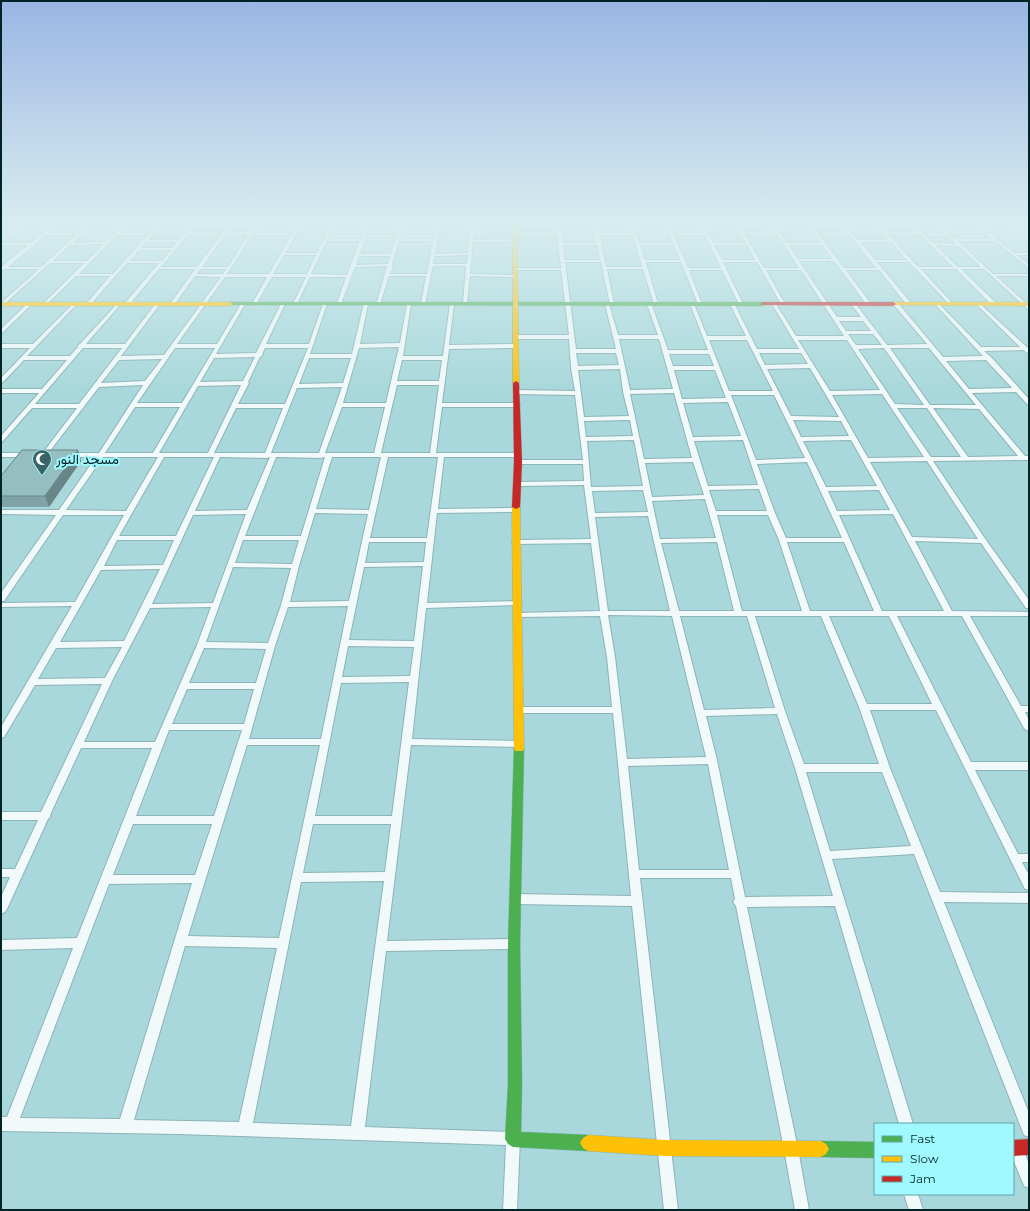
<svg xmlns="http://www.w3.org/2000/svg" width="1030" height="1211" font-family="Montserrat,Vazirmatn,sans-serif">
<style>
.lines{fill:none;stroke-linecap:round;stroke-linejoin:round}
.street-casing{stroke:#8cb3b5;stroke-width:2}
.fast-casing{stroke:#8cb3b5;stroke-width:1}
.slow-casing{stroke:#8cb3b5;stroke-width:1}
.jam-casing{stroke:#8cb3b5;stroke-width:1}
.street{fill:#f2f9fa;fill-rule:evenodd}
.fast{fill:#4caf50;fill-rule:evenodd}
.slow{fill:#ffc107;fill-rule:evenodd}
.jam{fill:#c62828;fill-rule:evenodd}
.wall{fill:#80a3a6}
.shaded-wall{fill:#688587}
.building{fill:#95bec1;stroke:#688587}
.labels{text-anchor:middle;dominant-baseline:central;stroke-width:4;stroke-linejoin:round;paint-order:stroke}
.poi-label{font-size:14px;fill:#002527;stroke:#a0f9fe;text-anchor:start}
</style>
<rect width="100%" height="100%" fill="#a8d8db"/>
<g class="lines">
<g class="street-casing">
<g id="street">
<polygon points="24,222 28,222 1,242 1,239"/>
<path d="M 57,222 L 61,222 L 49,233 L 79,233 L 91,222 L 95,222 L 73,243 L 106,242 L 126,222 L 130,222 L 120,233 L 150,233 L 160,222 L 164,222 L 163,223 L 194,223 L 199,222 L 191,232 L 224,232 L 231,222 L 235,222 L 228,232 L 251,232 L 257,222 L 261,222 L 254,233 L 293,233 L 299,222 L 303,222 L 303,223 L 332,223 L 336,222 L 328,239 L 361,239 L 367,222 L 371,222 L 366,235 L 397,235 L 401,222 L 405,222 L 400,239 L 434,239 L 437,222 L 441,222 L 440,227 L 471,227 L 471,222 L 475,222 L 473,240 L 516,239 L 518,240 L 516,241 L 473,242 L 470,274 L 515,275 L 517,276 L 515,277 L 470,276 L 467,304 L 465,305 L 463,304 L 466,266 L 433,266 L 425,304 L 423,305 L 421,304 L 426,276 L 389,276 L 380,304 L 376,305 L 387,266 L 355,267 L 341,304 L 339,305 L 337,304 L 346,277 L 310,277 L 297,304 L 295,305 L 293,304 L 306,277 L 272,277 L 256,304 L 254,305 L 252,304 L 267,277 L 225,277 L 177,344 L 217,344 L 241,304 L 243,303 L 245,304 L 216,354 L 256,353 L 281,304 L 283,303 L 285,304 L 266,344 L 309,344 L 323,304 L 325,303 L 327,304 L 310,354 L 352,354 L 364,303 L 368,304 L 360,344 L 400,343 L 407,304 L 409,303 L 411,304 L 403,356 L 443,356 L 450,304 L 452,303 L 454,304 L 449,345 L 515,344 L 518,346 L 515,348 L 449,349 L 442,403 L 517,403 L 520,405 L 517,407 L 442,407 L 436,453 L 518,453 L 521,455 L 518,457 L 444,457 L 438,509 L 516,508 L 520,510 L 516,512 L 437,513 L 427,603 L 518,601 L 522,603 L 518,605 L 426,608 L 412,739 L 519,741 L 522,742 L 524,744 L 522,746 L 519,747 L 411,745 L 387,941 L 514,939 L 518,940 L 520,944 L 518,948 L 514,949 L 386,951 L 365,1127 L 513,1132 L 518,1134 L 520,1139 L 517,1210 L 503,1210 L 506,1145 L 178,1134 L 1,1131 L 1,1117 L 7,1117 L 73,948 L 1,950 L 1,940 L 77,938 L 152,748 L 81,748 L 50,815 L 51,816 L 48,819 L 7,909 L 5,912 L 1,914 L 1,897 L 10,877 L 1,877 L 1,869 L 15,869 L 38,820 L 1,820 L 1,812 L 41,812 L 102,684 L 35,685 L 4,737 L 1,738 L 1,727 L 72,606 L 1,607 L 1,603 L 75,602 L 124,515 L 63,515 L 4,601 L 1,601 L 1,593 L 56,515 L 1,514 L 1,510 L 59,510 L 96,457 L 69,457 L 66,455 L 69,453 L 99,453 L 143,385 L 99,387 L 46,456 L 42,456 L 42,454 L 77,408 L 32,408 L 3,441 L 1,442 L 1,436 L 39,393 L 1,393 L 1,389 L 42,389 L 67,360 L 24,360 L 3,382 L 1,383 L 1,378 L 30,348 L 1,348 L 1,344 L 33,344 L 74,303 L 76,303 L 76,305 L 27,356 L 70,356 L 78,347 L 78,345 L 80,344 L 118,303 L 120,303 L 120,305 L 86,344 L 125,344 L 156,303 L 158,303 L 160,304 L 121,356 L 164,355 L 221,277 L 195,276 L 174,305 L 172,305 L 170,304 L 195,269 L 159,269 L 129,305 L 125,305 L 125,303 L 159,263 L 127,263 L 90,305 L 86,304 L 110,276 L 76,276 L 46,305 L 44,304 L 44,303 L 84,263 L 50,263 L 1,307 L 1,303 L 39,269 L 5,269 L 1,271 L 1,267 L 28,245 L 1,245 L 1,243 L 31,243 ZM 161,225 L 192,225 L 180,240 L 148,240 ZM 301,225 L 330,225 L 317,253 L 286,253 ZM 440,229 L 470,229 L 468,253 L 435,254 ZM 189,234 L 222,234 L 197,267 L 161,267 ZM 226,234 L 248,235 L 228,267 L 202,267 ZM 46,235 L 76,235 L 41,267 L 8,267 ZM 117,235 L 148,235 L 113,274 L 79,274 ZM 252,235 L 291,235 L 269,274 L 227,274 ZM 366,237 L 396,237 L 391,254 L 360,254 ZM 327,241 L 360,241 L 347,275 L 311,274 ZM 399,241 L 433,241 L 427,274 L 390,274 L 393,265 L 392,264 ZM 146,242 L 177,242 L 173,248 L 141,248 ZM 103,244 L 87,261 L 53,261 L 70,245 ZM 139,250 L 171,250 L 162,261 L 130,261 ZM 284,255 L 316,255 L 307,274 L 273,274 ZM 468,255 L 467,264 L 433,264 L 435,256 ZM 359,256 L 390,256 L 388,264 L 356,265 ZM 200,269 L 226,269 L 223,274 L 197,274 ZM 399,347 L 386,403 L 343,403 L 359,348 ZM 83,348 L 122,348 L 79,404 L 35,404 ZM 175,348 L 215,348 L 182,403 L 137,403 ZM 265,348 L 308,348 L 285,404 L 238,404 L 249,383 L 248,382 L 260,357 L 263,355 L 262,354 ZM 255,357 L 243,381 L 200,382 L 214,358 ZM 309,358 L 351,358 L 343,383 L 299,384 ZM 162,359 L 145,381 L 101,383 L 119,360 ZM 402,360 L 442,360 L 439,381 L 397,381 ZM 241,385 L 208,453 L 159,453 L 198,386 ZM 397,385 L 439,385 L 430,453 L 381,453 ZM 342,387 L 319,453 L 271,453 L 297,388 ZM 135,407 L 180,407 L 153,453 L 105,453 ZM 342,407 L 385,407 L 374,453 L 325,453 ZM 236,408 L 283,408 L 265,453 L 214,453 ZM 103,457 L 158,457 L 126,511 L 66,510 ZM 164,457 L 214,457 L 176,536 L 119,536 ZM 220,457 L 267,458 L 270,457 L 247,510 L 195,511 ZM 276,457 L 321,458 L 325,457 L 301,536 L 245,536 ZM 332,457 L 381,457 L 369,510 L 316,509 ZM 388,457 L 438,457 L 427,538 L 370,538 ZM 315,513 L 368,514 L 349,601 L 290,602 L 299,566 ZM 246,514 L 213,603 L 152,604 L 193,515 ZM 117,540 L 174,540 L 163,565 L 104,566 ZM 243,540 L 299,540 L 292,564 L 235,563 ZM 369,542 L 426,542 L 424,562 L 365,563 ZM 423,566 L 414,641 L 349,640 L 364,567 ZM 233,567 L 291,568 L 281,605 L 268,643 L 206,642 ZM 160,569 L 124,641 L 60,642 L 101,570 ZM 348,606 L 321,739 L 249,739 L 275,646 L 288,607 ZM 211,607 L 197,645 L 155,742 L 84,742 L 112,681 L 150,608 ZM 348,646 L 414,647 L 410,676 L 342,677 ZM 122,647 L 105,678 L 38,679 L 56,648 ZM 204,648 L 266,649 L 256,683 L 189,683 ZM 409,682 L 392,816 L 315,816 L 341,683 ZM 187,689 L 254,689 L 244,724 L 172,724 ZM 169,730 L 242,730 L 214,816 L 136,816 ZM 247,745 L 320,745 L 279,938 L 188,936 ZM 133,824 L 212,824 L 195,875 L 113,875 ZM 313,824 L 391,824 L 385,872 L 303,873 ZM 384,881 L 351,1126 L 253,1123 L 301,882 ZM 192,883 L 120,1119 L 20,1118 L 109,884 ZM 185,946 L 277,948 L 239,1122 L 134,1120 Z"/>
<path d="M 556,222 L 560,222 L 563,243 L 596,243 L 592,222 L 596,222 L 598,233 L 632,233 L 629,222 L 633,222 L 639,243 L 673,243 L 665,222 L 669,222 L 673,233 L 704,233 L 699,222 L 703,222 L 713,243 L 746,243 L 734,222 L 738,222 L 744,232 L 775,232 L 769,222 L 773,222 L 787,243 L 821,243 L 805,222 L 809,222 L 816,232 L 847,232 L 839,222 L 843,222 L 858,240 L 889,240 L 873,222 L 877,222 L 886,232 L 917,232 L 907,222 L 911,222 L 924,234 L 945,234 L 933,222 L 937,222 L 956,239 L 992,239 L 972,222 L 976,222 L 981,226 L 1012,226 L 1010,224 L 1012,223 L 1029,235 L 1029,238 L 1015,228 L 984,228 L 1014,253 L 1029,253 L 1029,255 L 1017,255 L 1029,265 L 1029,268 L 995,241 L 958,241 L 993,274 L 1029,274 L 1029,276 L 996,276 L 1029,306 L 1029,310 L 984,269 L 961,269 L 996,303 L 996,305 L 992,305 L 956,269 L 921,269 L 952,303 L 952,304 L 950,305 L 909,262 L 877,262 L 911,303 L 911,304 L 909,305 L 907,305 L 879,270 L 846,270 L 871,304 L 869,305 L 867,305 L 834,261 L 799,261 L 837,317 L 861,317 L 851,304 L 855,303 L 887,345 L 927,344 L 894,305 L 894,304 L 896,303 L 898,303 L 943,357 L 983,356 L 936,305 L 936,304 L 938,303 L 981,347 L 1020,347 L 977,305 L 977,304 L 979,303 L 1029,349 L 1029,354 L 1023,350 L 984,351 L 991,357 L 1029,399 L 1029,405 L 1027,404 L 1016,392 L 972,393 L 1025,456 L 1029,456 L 1029,460 L 933,461 L 986,540 L 1029,600 L 1029,608 L 1026,608 L 981,543 L 915,541 L 952,611 L 1029,612 L 1029,616 L 970,616 L 1021,706 L 1029,706 L 1029,712 L 1025,712 L 1029,720 L 1029,731 L 1026,730 L 1024,728 L 962,616 L 897,616 L 971,762 L 1029,762 L 1029,770 L 975,770 L 1018,854 L 1029,854 L 1029,862 L 1022,862 L 1029,875 L 1029,890 L 1025,889 L 936,710 L 870,710 L 890,768 L 940,892 L 1029,893 L 1029,903 L 944,902 L 1029,1113 L 1029,1137 L 1024,1135 L 1022,1130 L 914,854 L 832,859 L 913,1124 L 899,1124 L 835,906 L 747,907 L 798,1149 L 809,1210 L 795,1210 L 784,1149 L 736,906 L 733,902 L 735,899 L 731,878 L 640,878 L 678,1210 L 664,1210 L 632,906 L 515,904 L 511,902 L 509,899 L 511,896 L 515,894 L 631,896 L 613,713 L 519,713 L 516,712 L 514,710 L 516,708 L 519,707 L 612,707 L 607,657 L 600,616 L 518,617 L 514,615 L 518,613 L 600,611 L 591,543 L 516,544 L 512,542 L 516,540 L 591,539 L 584,485 L 517,486 L 514,484 L 517,482 L 584,481 L 583,464 L 518,464 L 515,462 L 518,460 L 583,460 L 575,395 L 517,394 L 514,392 L 517,390 L 575,391 L 571,368 L 569,339 L 516,339 L 513,337 L 516,335 L 569,335 L 561,270 L 515,270 L 513,269 L 515,268 L 561,268 L 557,234 L 516,234 L 514,233 L 516,232 L 557,232 ZM 745,234 L 777,234 L 799,268 L 764,268 ZM 818,234 L 849,234 L 876,268 L 844,268 ZM 888,234 L 919,234 L 953,267 L 918,267 ZM 599,235 L 633,235 L 642,267 L 606,267 L 601,245 L 602,244 ZM 674,235 L 705,235 L 721,268 L 688,268 ZM 926,236 L 948,236 L 956,244 L 933,243 ZM 860,242 L 891,242 L 907,260 L 875,260 ZM 563,245 L 597,245 L 600,260 L 565,260 ZM 640,245 L 674,245 L 680,260 L 645,260 ZM 714,245 L 747,245 L 755,260 L 722,260 ZM 789,245 L 822,245 L 832,259 L 798,259 ZM 936,245 L 959,246 L 981,267 L 958,267 ZM 565,262 L 601,262 L 610,304 L 612,305 L 614,304 L 607,269 L 643,269 L 654,304 L 656,305 L 658,304 L 646,262 L 681,262 L 698,304 L 700,305 L 702,304 L 689,270 L 722,270 L 739,304 L 741,305 L 743,304 L 723,262 L 757,262 L 781,304 L 783,305 L 785,304 L 766,270 L 801,270 L 844,336 L 796,336 L 776,304 L 774,303 L 772,304 L 799,349 L 757,349 L 734,303 L 730,304 L 746,336 L 707,336 L 694,304 L 692,303 L 690,304 L 708,350 L 668,350 L 651,303 L 647,304 L 658,335 L 618,335 L 609,304 L 607,303 L 605,304 L 616,349 L 576,349 L 566,270 L 567,269 L 566,268 ZM 839,321 L 863,321 L 871,331 L 846,331 ZM 848,334 L 873,334 L 882,345 L 856,345 ZM 619,339 L 659,339 L 673,389 L 630,390 ZM 709,340 L 747,340 L 773,391 L 729,391 ZM 798,340 L 847,340 L 880,390 L 830,391 ZM 884,348 L 924,405 L 895,404 L 858,349 ZM 890,348 L 929,348 L 976,405 L 930,405 ZM 576,353 L 616,353 L 619,365 L 578,366 ZM 759,353 L 801,353 L 808,364 L 765,365 ZM 669,354 L 709,354 L 714,366 L 673,366 ZM 986,360 L 1012,388 L 969,389 L 946,361 ZM 810,368 L 839,417 L 791,416 L 767,369 ZM 620,369 L 623,392 L 629,416 L 584,417 L 578,370 ZM 674,370 L 715,370 L 726,398 L 682,399 ZM 674,393 L 692,458 L 644,459 L 630,394 ZM 882,394 L 924,457 L 868,458 L 832,395 ZM 731,395 L 774,395 L 805,458 L 756,460 ZM 728,402 L 741,436 L 693,437 L 683,403 ZM 897,408 L 927,408 L 961,457 L 931,457 ZM 933,408 L 979,409 L 1018,456 L 968,457 ZM 630,420 L 633,436 L 586,437 L 584,421 ZM 793,420 L 841,421 L 849,436 L 801,437 ZM 634,440 L 643,486 L 591,487 L 587,441 ZM 743,440 L 758,485 L 708,486 L 694,441 ZM 851,440 L 877,486 L 826,487 L 803,441 ZM 927,461 L 978,539 L 912,537 L 870,462 ZM 693,462 L 704,495 L 652,497 L 645,463 ZM 807,462 L 842,538 L 786,538 L 775,513 L 757,464 ZM 759,489 L 767,511 L 716,511 L 709,490 ZM 643,490 L 648,512 L 595,513 L 592,491 ZM 879,490 L 890,510 L 837,511 L 828,491 ZM 705,499 L 716,538 L 660,539 L 652,501 ZM 893,514 L 944,611 L 882,611 L 839,515 ZM 717,515 L 768,515 L 779,540 L 802,611 L 742,611 ZM 648,516 L 670,611 L 608,611 L 595,517 ZM 717,542 L 734,611 L 679,611 L 661,543 ZM 787,542 L 844,542 L 874,611 L 810,611 ZM 608,615 L 672,616 L 706,757 L 627,759 L 615,657 ZM 680,616 L 747,616 L 775,708 L 704,710 ZM 755,616 L 821,616 L 859,707 L 879,764 L 804,764 L 785,711 ZM 829,616 L 889,616 L 932,704 L 867,704 ZM 777,714 L 795,768 L 833,896 L 745,897 L 717,760 L 706,716 ZM 708,764 L 729,870 L 639,870 L 628,766 ZM 806,772 L 882,772 L 911,846 L 830,851 Z"/>
<polygon points="28,303 32,304 1,334 1,329"/>
<polygon points="1,453 29,453 32,455 29,457 1,457"/>
<polygon points="1016,1142 1021,1144 1029,1164 1029,1188 1024,1186 1013,1159 1013,1143"/>
<polygon points="904,1194 918,1194 923,1210 909,1210"/>
</g>
</g>
<g class="fast-casing">
<g id="fast">
<polygon points="230,302 763,302 766,304 763,306 228,305 228,303"/>
<polygon points="519,744 523,745 524,748 520,944 522,1085 521,1132 588,1135 593,1138 596,1143 593,1148 588,1151 513,1147 508,1144 505,1139 508,1085 508,944 514,748 515,745"/>
<polygon points="821,1141 875,1142 875,1158 821,1157 816,1154 813,1149 816,1144"/>
</g>
</g>
<g class="slow-casing">
<g id="slow">
<polygon points="513,222 517,222 519,383 516,385 513,383"/>
<polygon points="1,302 230,302 233,304 230,306 1,306"/>
<polygon points="893,302 1029,302 1029,306 891,305 891,303"/>
<polygon points="513,505 516,505 520,507 524,748 523,751 515,751 514,748 512,507"/>
<polygon points="588,1135 665,1140 821,1141 826,1144 829,1149 826,1154 821,1157 665,1156 588,1151 583,1148 580,1143 583,1138"/>
</g>
</g>
<g class="jam-casing">
<g id="jam">
<polygon points="763,302 893,302 896,304 893,306 761,305 761,303"/>
<polygon points="516,381 519,383 522,462 520,507 516,509 512,507 514,462 513,383"/>
<polygon points="1029,1139 1029,1155 1013,1156 1013,1140"/>
</g>
</g>
<use href="#street" class="street"/>
<use href="#fast" class="fast"/>
<use href="#slow" class="slow"/>
<use href="#jam" class="jam"/>
</g>
<polygon class="wall" points="81,461 49,507 1,507 1,476"/>
<polygon class="shaded-wall" points="78,450 81,461 49,507 45,496"/>
<polygon class="building" points="22,450 78,450 45,496 1,496 1,476"/>
<linearGradient id="sky" x2="0" y2="1"><stop stop-color="#9bb5e4"/><stop offset="0.57" stop-color="#d8edef"/><stop offset="1" stop-color="#d8edef" stop-opacity="0"/></linearGradient>
<rect width="1030" height="391" fill="url(#sky)"/>
<defs>
<g id="mosque-pin" transform="scale(1)"><path d="M0 17L-7.5 6A9.5 9.5 0 1 1 7.5 6Z" fill="#3b6466" stroke="#a0f9fe"/><path d="M3.5-4.9A6 6 0 1 0 3.5 4.9A5 5 0 1 1 3.5-4.9Z" fill="#fff"/></g>
</defs>
<g fill-rule="evenodd">
<use href="#mosque-pin" x="42" y="459"/>
</g>
<g class="labels">
<g class="poi-label">
<text x="56" y="459">مسجد النور</text>
</g>
</g>
<rect width="1030" height="1211" fill="none" stroke="#002527" stroke-width="4"/>
<rect x="874" y="1123" width="140" height="72" fill="#a0f9fe" stroke="#60a4a8"/>
<rect x="882" y="1136" width="20" height="6" fill="#4caf50" stroke="#60a4a8"/>
<text x="910" y="1143" font-size="12" fill="#002527">Fast</text>
<rect x="882" y="1156" width="20" height="6" fill="#ffc107" stroke="#60a4a8"/>
<text x="910" y="1163" font-size="12" fill="#002527">Slow</text>
<rect x="882" y="1176" width="20" height="6" fill="#c62828" stroke="#60a4a8"/>
<text x="910" y="1183" font-size="12" fill="#002527">Jam</text>
</svg>
